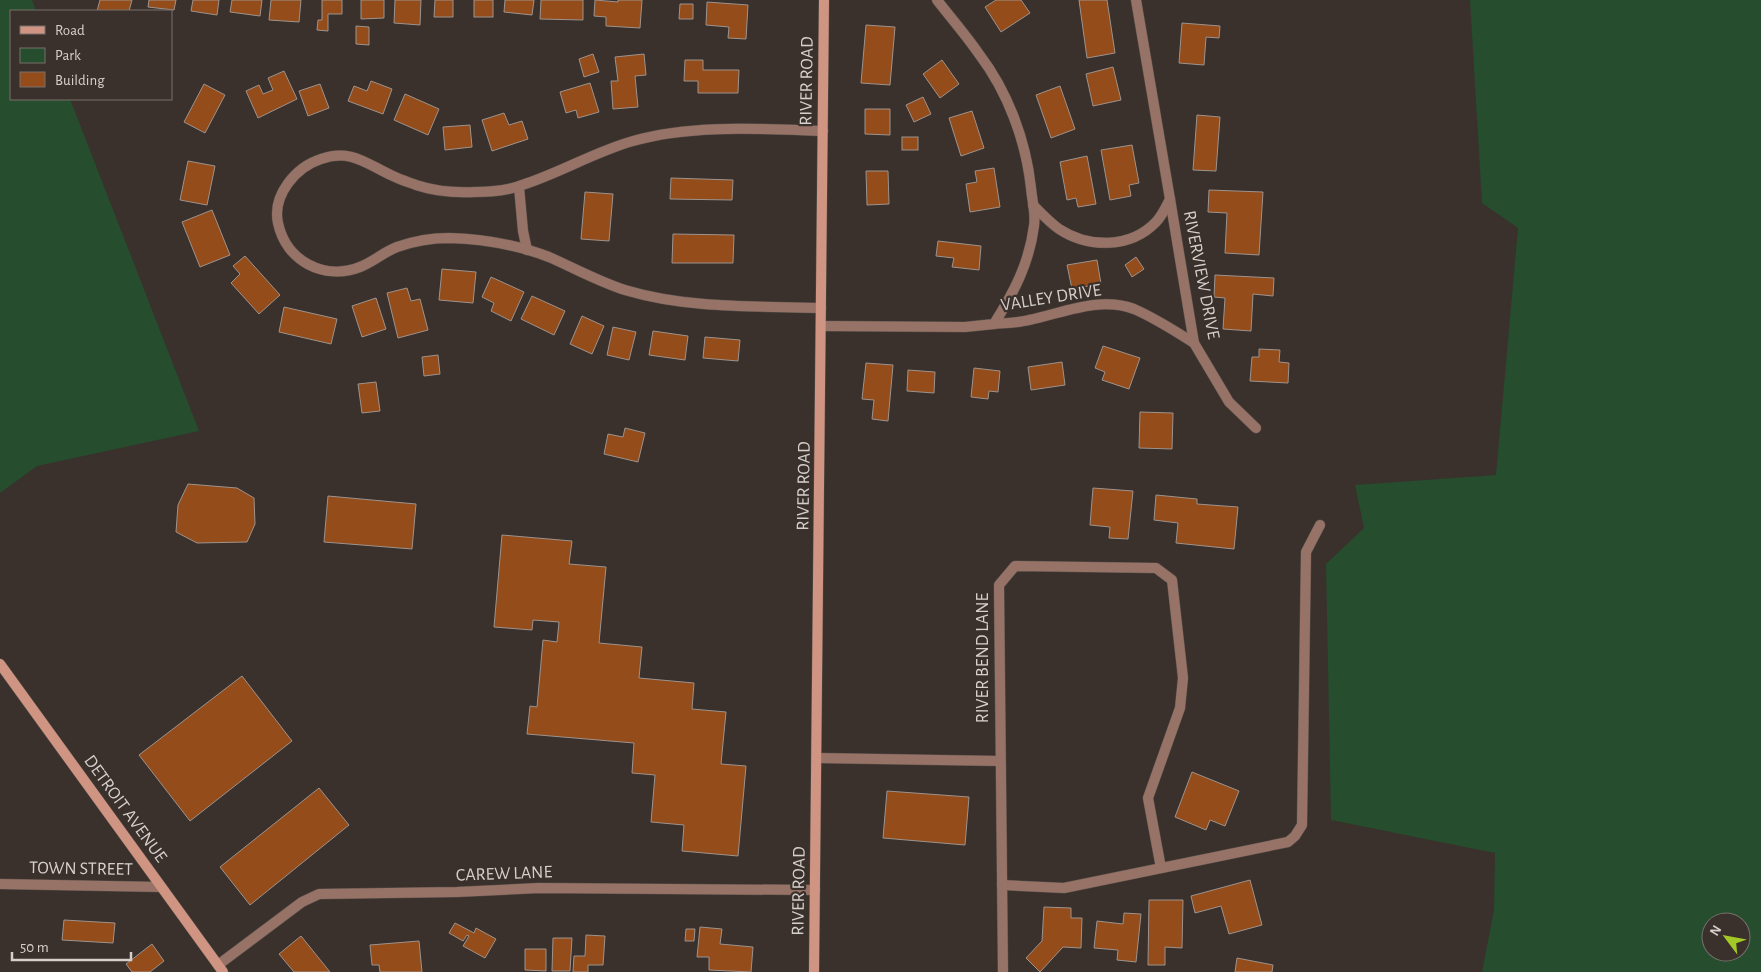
<svg xmlns="http://www.w3.org/2000/svg" width="1761" height="972" font-family="'Alegreya Sans',sans-serif">
<style>
.green{fill:#254d2e;fill-rule:evenodd}
.building{fill:#934c1a;stroke:#9e938d}
.lines{fill:none;stroke-linecap:round;stroke-linejoin:round}
.street-casing{stroke:#564e49;stroke-width:11}
.secondary-casing{stroke:#564e49;stroke-width:11}
.street{stroke:#977266;stroke-width:10}
.secondary{stroke:#cf9482;stroke-width:10}
.labels{text-anchor:middle;dominant-baseline:central;stroke-width:4.5;stroke-linejoin:round;paint-order:stroke}
.street-label{font-size:18px;fill:#d6d0cd;stroke:#3a312c}
</style>
<rect width="100%" height="100%" fill="#3a312c"/>
<g class="green">
<polygon points="0,0 32,0 36,11 11,11 11,99 70,99 199,431 37,466 0,493"/>
<path d="M 1470,0 L 1761,0 L 1761,972 L 1482,972 L 1494,910 L 1495,853 L 1331,820 L 1326,564 L 1364,528 L 1355,485 L 1496,475 L 1518,228 L 1482,203 ZM 1711,922 L 1741,922 L 1741,952 L 1711,952 Z"/>
</g>
<g class="building">
<polygon points="100,0 132,0 129,11 97,11"/>
<polygon points="149,0 176,0 174,10 148,7"/>
<polygon points="193,0 219,0 217,15 191,11"/>
<polygon points="232,0 262,0 260,16 230,12"/>
<polygon points="271,0 301,0 299,22 269,20"/>
<polygon points="322,0 342,0 342,14 328,14 328,31 317,30 318,20 322,20"/>
<polygon points="361,0 384,0 384,18 361,19"/>
<polygon points="395,0 421,0 420,25 394,23"/>
<polygon points="435,0 453,0 453,17 434,17"/>
<rect x="474" y="0" width="19" height="17"/>
<polygon points="505,0 534,0 532,15 504,12"/>
<polygon points="541,0 583,0 583,20 540,19"/>
<polygon points="595,0 618,2 618,0 642,0 640,28 606,26 606,17 594,16"/>
<polygon points="996,0 1021,0 1030,13 1001,32 985,7"/>
<polygon points="1079,0 1107,0 1115,53 1087,58"/>
<polygon points="707,2 748,5 746,39 728,38 729,27 706,25"/>
<polygon points="680,4 693,4 693,19 679,19"/>
<polygon points="1182,23 1220,26 1219,38 1206,37 1204,65 1179,63"/>
<polygon points="866,25 895,27 890,85 861,83"/>
<polygon points="356,26 369,27 369,45 356,44"/>
<polygon points="593,54 599,72 584,77 579,59"/>
<polygon points="644,54 646,75 635,76 638,107 613,109 611,81 618,81 615,57"/>
<polygon points="685,60 703,60 703,70 739,70 738,93 698,93 698,81 684,81"/>
<polygon points="942,60 959,84 940,98 923,74"/>
<polygon points="1113,67 1121,100 1093,106 1086,74"/>
<polygon points="284,71 297,99 258,118 246,91 259,85 263,94 273,90 268,78"/>
<polygon points="371,81 392,89 383,114 348,101 354,86 367,91"/>
<polygon points="590,83 599,112 578,118 576,110 566,113 560,92"/>
<polygon points="204,84 225,95 205,133 184,122"/>
<polygon points="320,84 329,108 308,116 299,91"/>
<polygon points="1060,86 1075,129 1051,138 1036,95"/>
<polygon points="405,94 439,109 428,135 394,120"/>
<polygon points="923,97 931,114 914,122 906,105"/>
<polygon points="865,109 890,109 890,135 865,134"/>
<polygon points="972,111 984,148 961,156 949,118"/>
<polygon points="504,113 509,125 522,121 528,139 492,151 482,120"/>
<polygon points="1197,115 1220,117 1216,171 1193,170"/>
<polygon points="470,125 472,147 445,150 443,127"/>
<rect x="902" y="137" width="16" height="13"/>
<polygon points="1132,145 1139,183 1129,185 1131,196 1110,200 1101,150"/>
<polygon points="1087,156 1096,204 1078,207 1076,198 1067,200 1060,162"/>
<polygon points="188,161 215,166 207,205 180,200"/>
<polygon points="994,168 1000,207 970,212 966,184 977,182 975,171"/>
<polygon points="866,171 888,171 889,204 867,205"/>
<polygon points="671,178 733,180 732,200 670,199"/>
<polygon points="1209,190 1263,192 1259,255 1225,253 1227,213 1208,212"/>
<polygon points="585,192 613,194 609,241 581,239"/>
<polygon points="212,210 230,255 200,267 182,222"/>
<polygon points="673,234 734,235 733,263 672,263"/>
<polygon points="938,241 981,246 979,270 952,267 954,258 936,256"/>
<polygon points="245,256 280,295 259,314 231,283 240,274 233,266"/>
<polygon points="1136,257 1144,269 1132,277 1125,265"/>
<polygon points="1097,260 1101,284 1072,289 1067,265"/>
<polygon points="442,269 476,272 473,303 439,300"/>
<polygon points="1215,275 1274,278 1273,296 1253,294 1251,331 1223,329 1225,298 1214,297"/>
<polygon points="491,277 524,292 511,321 491,311 494,303 482,297"/>
<polygon points="407,288 411,301 420,299 428,330 398,338 387,293"/>
<polygon points="532,296 565,311 554,335 521,319"/>
<polygon points="376,298 386,329 362,337 352,306"/>
<polygon points="284,307 337,319 331,344 279,332"/>
<polygon points="582,316 604,326 592,354 570,344"/>
<polygon points="613,327 636,332 629,360 607,355"/>
<polygon points="653,331 688,336 685,360 649,355"/>
<polygon points="705,337 740,340 738,361 703,358"/>
<polygon points="1103,346 1140,358 1129,389 1102,380 1105,372 1095,368"/>
<polygon points="1259,349 1280,350 1279,362 1289,363 1288,383 1250,381 1252,357 1259,357"/>
<polygon points="438,355 440,374 424,376 422,357"/>
<polygon points="1062,362 1065,385 1031,390 1028,367"/>
<polygon points="866,363 893,365 888,421 872,419 874,400 862,399"/>
<polygon points="974,368 1000,371 998,392 989,391 988,399 971,397"/>
<polygon points="908,370 935,372 934,393 907,391"/>
<polygon points="376,382 380,411 362,413 358,384"/>
<polygon points="1140,412 1173,413 1172,449 1139,448"/>
<polygon points="625,428 645,433 638,462 604,454 608,434 623,437"/>
<polygon points="188,484 237,488 254,498 255,524 247,542 197,543 176,532 178,505"/>
<polygon points="1093,488 1133,491 1128,539 1109,538 1110,527 1090,525"/>
<polygon points="1156,495 1197,499 1197,504 1238,507 1234,549 1176,543 1178,523 1154,520"/>
<polygon points="328,496 416,504 412,549 324,542"/>
<polygon points="502,535 572,541 569,564 606,567 599,643 642,647 639,678 694,683 692,709 726,712 721,764 746,766 738,856 682,851 684,825 651,822 655,775 632,773 634,743 527,734 530,706 537,707 543,640 557,642 559,622 533,620 532,630 494,627"/>
<polygon points="242,676 292,741 190,821 139,755"/>
<polygon points="1192,772 1239,791 1225,826 1210,820 1206,830 1175,817"/>
<polygon points="319,788 349,825 250,905 220,867"/>
<polygon points="887,791 969,797 965,845 883,838"/>
<polygon points="1250,880 1262,925 1229,934 1221,906 1195,913 1191,896"/>
<polygon points="1149,900 1183,900 1182,948 1165,947 1165,965 1148,965"/>
<polygon points="1044,907 1071,908 1071,918 1082,918 1081,948 1063,947 1040,972 1026,958 1042,941"/>
<polygon points="1124,913 1141,914 1136,962 1117,960 1118,950 1094,948 1097,921 1123,924"/>
<polygon points="64,920 115,923 113,943 62,940"/>
<polygon points="455,923 474,933 476,928 496,939 485,958 463,946 469,936 467,935 463,941 449,933"/>
<polygon points="700,927 722,929 720,944 753,947 751,972 709,970 709,957 697,957"/>
<polygon points="686,929 695,929 694,941 685,941"/>
<polygon points="586,935 605,936 603,965 588,965 588,972 573,972 574,956 585,956"/>
<polygon points="301,936 330,972 294,972 279,954"/>
<polygon points="553,938 572,938 570,971 552,971"/>
<polygon points="419,941 422,972 380,972 379,965 372,965 370,945"/>
<polygon points="152,944 164,961 150,972 132,972 126,964"/>
<polygon points="525,949 546,949 546,971 525,970"/>
<polygon points="1237,958 1273,965 1272,972 1235,972"/>
</g>
<g class="lines">
<g class="street-casing">
<g id="street">
<polyline points="519,187 523,231 527,250"/>
<polyline points="1170,199 1194,343 1229,402 1256,428"/>
<path d="M 1033,205 C 1041,213 1049,222 1059,229 C 1088,248 1130,249 1156,222 C 1162,216 1166,207 1170,199 L 1136,0"/>
<path d="M 821,308 C 756,306 688,309 625,290 C 599,282 574,268 549,257 C 518,245 482,239 449,238 C 431,238 414,241 397,247 C 384,252 373,262 360,267 C 324,281 286,261 278,223 C 272,195 296,167 321,159 C 351,148 368,165 393,176 C 401,180 408,182 416,185 C 434,191 455,193 475,192 C 490,192 507,191 522,185 C 560,173 594,152 633,141 C 692,124 762,129 823,131"/>
<path d="M 994,324 C 1006,323 1018,323 1029,320 C 1063,313 1099,296 1134,309 C 1155,318 1175,331 1194,343"/>
<path d="M 821,326 L 965,327 L 994,324 C 1014,292 1029,264 1034,226 C 1036,214 1032,200 1031,188 C 1026,141 1008,92 979,54 C 966,35 951,18 937,0"/>
<polyline points="817,758 1000,761"/>
<polyline points="0,884 161,887"/>
<polyline points="1002,885 1064,888 1288,842 1295,836 1302,825 1306,552 1320,525"/>
<polyline points="218,965 302,902 319,894 457,892 539,888 815,890"/>
<polyline points="1003,972 999,585 1015,566 1156,568 1172,580 1183,678 1180,708 1148,798 1161,868"/>
</g>
</g>
<g class="secondary-casing">
<g id="secondary">
<polyline points="0,664 223,972"/>
<polyline points="814,972 824,0"/>
</g>
</g>
<use href="#street" class="street"/>
<use href="#secondary" class="secondary"/>
</g>
<g class="labels">
<g class="street-label">
<text transform="translate(807 81) rotate(-89)">RIVER ROAD</text>
<text transform="translate(1201 275) rotate(79)">RIVERVIEW DRIVE</text>
<text transform="translate(1051 298) rotate(-9)">VALLEY DRIVE</text>
<text transform="translate(804 486) rotate(-89)">RIVER ROAD</text>
<text transform="translate(983 658) rotate(-90)">RIVER BEND LANE</text>
<text transform="translate(125 809) rotate(54)">DETROIT AVENUE</text>
<text transform="translate(81 869) rotate(1)">TOWN STREET</text>
<text transform="translate(504 874) rotate(-2)">CAREW LANE</text>
<text transform="translate(799 891) rotate(-89)">RIVER ROAD</text>
</g>
</g>
<rect x="10" y="10" width="162" height="90" fill="#3a312c" stroke="#78716c"/>
<rect x="20" y="26" width="25" height="8" fill="#cf9482" stroke="#78716c"/>
<text x="55" y="35" font-size="15" fill="#d6d0cd">Road</text>
<rect x="20" y="48" width="25" height="15" fill="#254d2e" stroke="#78716c"/>
<text x="55" y="60" font-size="15" fill="#d6d0cd">Park</text>
<rect x="20" y="72" width="25" height="15" fill="#934c1a" stroke="#78716c"/>
<text x="55" y="85" font-size="15" fill="#d6d0cd">Building</text>
<g transform="translate(1726 937) rotate(302)"><circle r="24" fill="#3a312c" stroke="#78716c"/>
<path d="M0-4L9 19L0 12L-9 19Z" fill="#a3c926"/>
<text y="-8" font-size="14" font-weight="bold" text-anchor="middle" fill="#d6d0cd">N</text>
</g>
<path d="M12 952v8h119v-8" fill="none" stroke="#d6d0cd" stroke-width="2.5"/>
<text x="20" y="952" font-size="15" fill="#d6d0cd" stroke="#3a312c" stroke-width="4" paint-order="stroke">50 m</text>
</svg>
